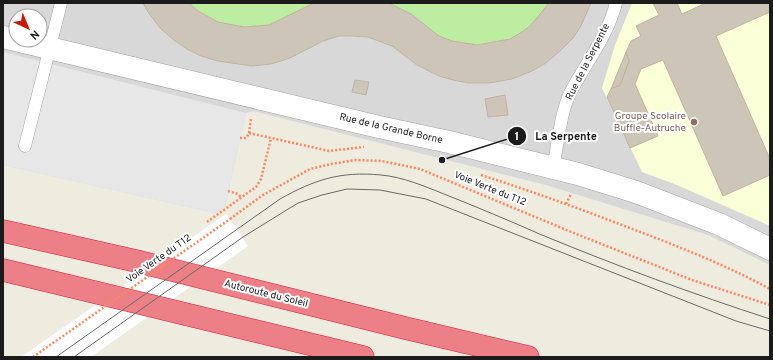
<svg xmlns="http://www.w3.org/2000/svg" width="773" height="360" font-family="Overpass,sans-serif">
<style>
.residential{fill:#d9d8d8;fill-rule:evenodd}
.education{fill:#faffd7}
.grass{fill:#bceda0}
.parking{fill:#e7e7e7}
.pier{fill:#fff}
.building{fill:#cec5b9;stroke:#c0b3a1}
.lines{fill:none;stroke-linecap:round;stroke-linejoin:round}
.lane-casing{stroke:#a2a2a2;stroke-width:13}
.street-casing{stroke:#a2a2a2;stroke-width:23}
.highway-casing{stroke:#e11741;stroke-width:23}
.path{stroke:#ff865f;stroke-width:2.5;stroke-dasharray:2 2;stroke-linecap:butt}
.lane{stroke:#fff;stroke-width:12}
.street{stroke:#fff;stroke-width:22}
.highway{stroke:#ec8086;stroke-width:22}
.tram{stroke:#696969;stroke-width:1}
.path-bridge{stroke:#ff865f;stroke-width:2.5;stroke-dasharray:2 2;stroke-linecap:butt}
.education-dot{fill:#8d6e63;stroke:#fff;stroke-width:1.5}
.labels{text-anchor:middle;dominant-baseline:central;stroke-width:4;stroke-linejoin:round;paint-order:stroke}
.street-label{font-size:10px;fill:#1b1b1b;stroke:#fff}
.education-label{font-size:10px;fill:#785e54;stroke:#fff;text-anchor:end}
.leader{fill:none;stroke:#1b1b1b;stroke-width:1.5}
.callout-dot{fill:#1b1b1b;stroke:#fff;stroke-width:1.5}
.mark-label{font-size:12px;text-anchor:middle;font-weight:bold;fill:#fff}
.callout-label{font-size:11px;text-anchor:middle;font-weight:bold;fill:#1b1b1b;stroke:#fff;stroke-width:4;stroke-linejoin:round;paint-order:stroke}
</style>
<rect width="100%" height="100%" fill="#eeebdf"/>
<path class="residential" d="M 3,3 L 770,3 L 770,265 L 708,235 L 546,185 L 253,111 L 246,113 L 225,206 L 215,213 L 3,165 ZM 16,16 L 40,16 L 40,40 L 16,40 Z"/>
<polygon class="education" points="632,3 770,3 770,226 677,185 642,172 602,88 615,45"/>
<g class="grass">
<path d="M 189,3 L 314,3 C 298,9 285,20 269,25 C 242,33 210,22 189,3 Z"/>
<path d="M 389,3 L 549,3 C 543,11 537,20 530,26 C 506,48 468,50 440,36 C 432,32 426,24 419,19 C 410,12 399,8 389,3 Z"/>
</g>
<polygon class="parking" points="3,52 246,113 225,206 215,213 3,165"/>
<polygon class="pier" points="226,214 248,246 91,357 21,357"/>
<g class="building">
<polygon points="143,3 189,3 198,11 218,22 244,27 269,25 314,3 389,3 411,14 439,36 452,41 477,45 510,39 522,32 530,26 549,3 591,3 581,26 573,38 560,51 546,63 532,71 512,79 489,83 469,83 453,80 439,76 417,65 392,46 368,37 353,36 339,36 323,41 290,58 271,64 252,66 218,61 201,56 187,49 175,41 160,28 148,12"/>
<polygon points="653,3 677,3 682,14 706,3 770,3 770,12 716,36 770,159 770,175 723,196 663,60 641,69 635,84 658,136 630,148 607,97 611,89 620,85 629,61 626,52 631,41 641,36 636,26 659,15"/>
<polygon points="626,52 629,61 620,85 611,89"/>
<polygon points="355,80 369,82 366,95 352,92"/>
<polygon points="505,95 508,115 488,117 485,99"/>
</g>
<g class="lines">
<g class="lane-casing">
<g id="lane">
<polyline points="25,146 61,3"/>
<path d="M 553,168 C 558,144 560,115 570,93 C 585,64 608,36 616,3"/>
</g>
</g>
<g class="street-casing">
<polyline id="street" points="3,37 379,127 449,142 578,174 636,192 719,224 770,249"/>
</g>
<g class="highway-casing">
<g id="highway">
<polyline points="3,231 136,261 405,328 528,357"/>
<polyline points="3,270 363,357"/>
</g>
</g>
<g class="path">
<polyline points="249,133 251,119"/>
<polyline points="240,138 246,138 249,133 329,151 364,147"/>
<path d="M 481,175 C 528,190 575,207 622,225 C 672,244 722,263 770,289"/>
<polyline points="228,191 238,194 241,197"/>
<polyline points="566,204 571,194"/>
<polyline points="230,219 263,195 310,169 331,164 356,160 382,161 420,169 569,231 692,280 770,305"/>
<polyline points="207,222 256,187 261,179 271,138"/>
</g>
<use href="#lane" class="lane"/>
<use href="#street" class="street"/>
<use href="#highway" class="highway"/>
<g class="tram">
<path d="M 56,357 L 280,199 C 314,180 340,171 381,175 C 403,177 424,186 444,194 C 477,207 510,221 542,235 C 617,266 693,294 770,319"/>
<polyline points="74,357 243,237 298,203 322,195 347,189 380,190 426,199 736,321 770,331"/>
</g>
<polyline class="path-bridge" points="33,357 230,219"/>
</g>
<circle class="education-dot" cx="694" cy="122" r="4"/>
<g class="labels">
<g class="street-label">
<text transform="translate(588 62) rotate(-63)">Rue de la Serpente</text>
<text transform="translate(391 129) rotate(13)">Rue de la Grande Borne</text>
<text transform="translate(490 189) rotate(22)">Voie Verte du T12</text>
<text transform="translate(159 259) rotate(-35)">Voie Verte du T12</text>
<text transform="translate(266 294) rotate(14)">Autoroute du Soleil</text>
</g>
<g class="education-label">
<text x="686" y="116">Groupe Scolaire<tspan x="686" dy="12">Buffle-Autruche</tspan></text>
</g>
</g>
<path class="leader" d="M442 160L517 136"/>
<g class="callout-dot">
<circle cx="442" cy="160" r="4"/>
<circle cx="517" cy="136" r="10"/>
</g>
<g class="mark-label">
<text x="517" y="140">1</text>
</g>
<g class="callout-label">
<text x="566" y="140">La Serpente</text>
</g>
<rect width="773" height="360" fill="none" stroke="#1b1b1b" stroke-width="8"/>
<g transform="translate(28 28) rotate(136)"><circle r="19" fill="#ffffff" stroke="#a4a4a4"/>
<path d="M0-3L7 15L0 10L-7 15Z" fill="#c61b00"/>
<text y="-6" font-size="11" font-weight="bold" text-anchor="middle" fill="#1b1b1b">N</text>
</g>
</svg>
